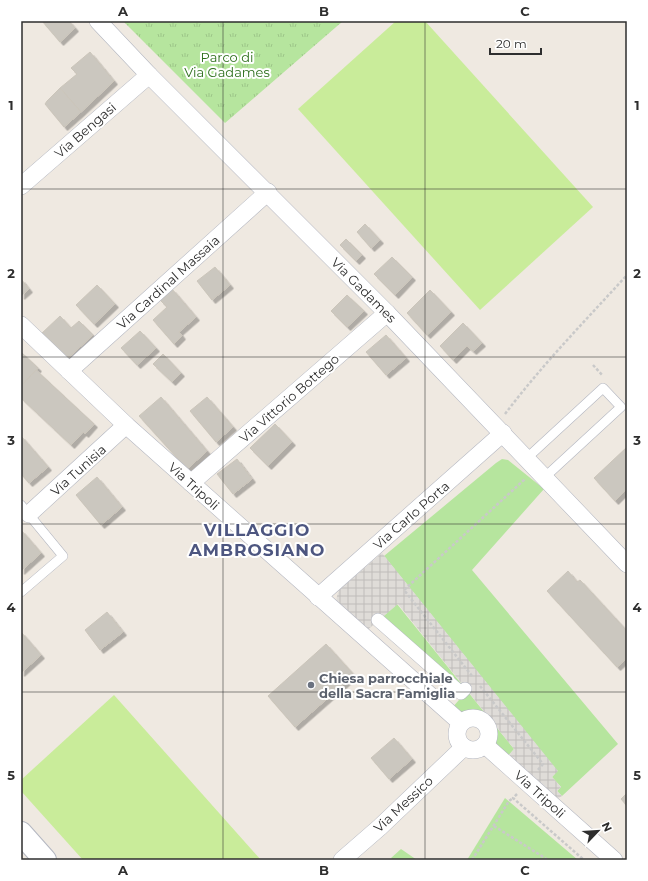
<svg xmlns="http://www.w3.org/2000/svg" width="648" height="881" font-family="Montserrat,sans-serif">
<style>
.grass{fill:#b6e59e}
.park{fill:url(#park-tufts)}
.pitch{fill:#c9ec9a}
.plaza{fill:url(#plaza-grid)}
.building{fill:#cbc7bf;stroke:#cbc5ba;filter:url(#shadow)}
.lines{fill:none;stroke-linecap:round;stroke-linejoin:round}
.service-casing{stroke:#b4b7c1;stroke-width:10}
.pedestrian-casing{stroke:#b4b7c1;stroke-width:14}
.minor-casing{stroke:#b4b7c1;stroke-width:18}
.tertiary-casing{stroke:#b4b7c1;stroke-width:24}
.path{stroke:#c9c9c9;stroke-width:2.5;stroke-dasharray:3 2;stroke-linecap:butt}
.service{stroke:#fff;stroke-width:9}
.pedestrian{stroke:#fff;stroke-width:13}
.minor{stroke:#fff;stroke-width:17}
.tertiary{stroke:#fff;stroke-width:22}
.grid{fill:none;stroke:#2e2e2e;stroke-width:1;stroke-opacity:0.55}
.worship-dot{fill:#6b7280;stroke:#fff;stroke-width:1.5}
.labels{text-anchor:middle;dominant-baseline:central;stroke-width:4;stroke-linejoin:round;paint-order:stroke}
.park-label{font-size:13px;fill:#2c6e1b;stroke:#fff}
.street-label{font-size:13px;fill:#2e2e2e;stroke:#fff}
.worship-label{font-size:13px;font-weight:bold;fill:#5b616d;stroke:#fff;text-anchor:start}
.district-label{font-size:17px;font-weight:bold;letter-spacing:1px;fill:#4d5680;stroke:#fff}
.neatline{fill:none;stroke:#2e2e2e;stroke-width:1.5}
.grid-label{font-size:13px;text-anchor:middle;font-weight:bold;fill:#2e2e2e}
</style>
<defs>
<pattern id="park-tufts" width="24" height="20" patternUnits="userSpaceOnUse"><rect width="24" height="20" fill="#b6e59e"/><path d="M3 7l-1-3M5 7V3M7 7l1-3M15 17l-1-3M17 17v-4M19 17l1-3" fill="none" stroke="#9dc588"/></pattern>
<pattern id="plaza-grid" width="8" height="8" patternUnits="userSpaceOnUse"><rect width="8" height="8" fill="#dfdcd8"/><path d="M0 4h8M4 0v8" fill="none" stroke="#c0bdba"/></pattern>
<filter id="shadow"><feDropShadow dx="3.5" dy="3.5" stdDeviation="0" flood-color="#0004"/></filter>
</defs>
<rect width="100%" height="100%" fill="#efe9e1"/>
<g class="grass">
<polygon points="502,459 508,460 544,489 472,570 618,744 562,796 557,791 561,787 552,777 557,771 384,556 496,463"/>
<polygon points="397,604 514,749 508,756 496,746 493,739 493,731 489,724 482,718 474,716 465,716 452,708 465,693 380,619"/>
<polygon points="505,798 578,860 467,860"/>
<polygon points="401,849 417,860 394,860 391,858"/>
</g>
<polygon class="park" points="123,21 343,21 225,123"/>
<g class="pitch">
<polygon points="396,21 425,21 593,207 480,310 298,109"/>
<polygon points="114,695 261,860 83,860 21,791 21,780"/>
</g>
<polygon class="plaza" points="382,553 558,771 552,777 561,787 557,791 562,796 557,799 508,756 514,749 398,604 365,632 336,603 337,596 339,590"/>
<g class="building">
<polygon points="42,21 69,21 75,28 60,42"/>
<polygon points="90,52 114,81 81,112 60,88 77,74 71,68"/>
<polygon points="60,88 81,112 64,127 45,104 47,101"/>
<polygon points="365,224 380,240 371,248 357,232"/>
<polygon points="346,239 362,255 356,261 340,245"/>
<polygon points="392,257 412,277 395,295 374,274"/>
<polygon points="215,267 230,285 212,300 197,281"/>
<polygon points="21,279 29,289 21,296"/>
<polygon points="97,285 115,304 94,324 76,305"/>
<polygon points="172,289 196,317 179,332 182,336 174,344 153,320 167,307 160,300"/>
<polygon points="430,290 451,312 427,335 407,313"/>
<polygon points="347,295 364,311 347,327 331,311"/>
<polygon points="60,316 71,328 79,321 93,335 68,358 41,334"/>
<polygon points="463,323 482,343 473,351 467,346 453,360 440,346"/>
<polygon points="140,331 156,348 137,365 121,348"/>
<polygon points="386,335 406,358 386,375 366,352"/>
<polygon points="21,352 38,368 21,386"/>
<polygon points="163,354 181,373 172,382 153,364"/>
<polygon points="36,370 94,424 85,434 83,432 71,445 21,398 21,386"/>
<polygon points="161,397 207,451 187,469 139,416"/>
<polygon points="207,397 233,427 216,442 190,411"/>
<polygon points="275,424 292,442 268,466 250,448"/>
<polygon points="21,436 48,467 29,483 21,474"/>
<polygon points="627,447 627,489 615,501 594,478"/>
<polygon points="237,459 252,479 233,494 217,474"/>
<polygon points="97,477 122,507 101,525 76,495"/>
<polygon points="21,530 41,553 21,571"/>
<polygon points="568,571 577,582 580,580 627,631 627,658 617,667 547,591"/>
<polygon points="107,612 123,632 100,650 85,630"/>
<polygon points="21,632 41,655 21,673"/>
<polygon points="326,644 354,675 295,727 268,696"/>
<polygon points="394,738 412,759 389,779 371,758"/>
<polygon points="627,793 627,806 621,799"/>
</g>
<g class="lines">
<g class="service-casing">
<g id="service">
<polyline points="527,458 603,388 621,407 545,477"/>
<polyline points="21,505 63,556 21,592"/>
</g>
</g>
<g class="pedestrian-casing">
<polyline id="pedestrian" points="378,620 461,693 465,689"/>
</g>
<g class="minor-casing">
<g id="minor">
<polyline points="98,21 149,75 387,313 627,564"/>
<polyline points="21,186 149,75"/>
<polyline points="21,325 126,425 461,723"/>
<polyline points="69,371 268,192"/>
<polyline points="191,483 387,313"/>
<polyline points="29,514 126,425"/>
<polyline points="318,597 503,433"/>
<circle cx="473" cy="734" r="16"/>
<polyline points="485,745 614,860"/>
<polyline points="342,860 380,827 464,747"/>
</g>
</g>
<g class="tertiary-casing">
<polyline id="tertiary" points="21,833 45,860"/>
</g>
<g class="path">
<polyline points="593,365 603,376"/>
<path d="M 505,414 C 542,365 585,321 627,275"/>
<polyline points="472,676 404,590 525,479"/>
<polyline points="480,686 543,764 537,771"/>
<polyline points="517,794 513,798 584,860"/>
<polyline points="494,826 548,860"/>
<polyline points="472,860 509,801 513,798"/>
</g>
<use href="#service" class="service"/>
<use href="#pedestrian" class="pedestrian"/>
<use href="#minor" class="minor"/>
<use href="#tertiary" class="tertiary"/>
</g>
<path class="grid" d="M 223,21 L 223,860M 425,21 L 425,860M 21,189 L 627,189M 21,357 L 627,357M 21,524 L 627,524M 21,692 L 627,692"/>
<circle class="worship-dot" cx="311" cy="685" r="4"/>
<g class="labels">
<g class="park-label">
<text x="227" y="57">Parco di<tspan x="227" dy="15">Via Gadames</tspan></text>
</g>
<g class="street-label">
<text transform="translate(85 130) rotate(-41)">Via Bengasi</text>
<text transform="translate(168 282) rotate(-42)">Via Cardinal Massaia</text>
<text transform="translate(364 290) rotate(45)">Via Gadames</text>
<text transform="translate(289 398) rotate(-41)">Via Vittorio Bottego</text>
<text transform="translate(78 470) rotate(-42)">Via Tunisia</text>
<text transform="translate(194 486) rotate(42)">Via Tripoli</text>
<text transform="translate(411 515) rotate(-41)">Via Carlo Porta</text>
<text transform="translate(540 794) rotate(42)">Via Tripoli</text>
<text transform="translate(403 804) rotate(-43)">Via Messico</text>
</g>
<g class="worship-label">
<text x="319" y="678">Chiesa parrocchiale<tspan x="319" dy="15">della Sacra Famiglia</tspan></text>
</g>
<g class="district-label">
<text x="257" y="530">VILLAGGIO<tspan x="257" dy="20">AMBROSIANO</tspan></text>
</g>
</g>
<rect width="648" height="881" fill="none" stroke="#ffffff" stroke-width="44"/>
<g transform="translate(598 831) rotate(65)" stroke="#ffffff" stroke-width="3" paint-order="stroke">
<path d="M0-3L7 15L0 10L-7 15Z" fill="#2e2e2e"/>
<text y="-6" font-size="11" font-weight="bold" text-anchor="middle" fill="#2e2e2e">N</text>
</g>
<path d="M490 48v6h51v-6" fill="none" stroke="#2e2e2e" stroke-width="2"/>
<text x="496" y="48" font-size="12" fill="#2e2e2e" stroke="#ffffff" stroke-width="3" paint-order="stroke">20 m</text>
<rect x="22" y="22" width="604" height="837" class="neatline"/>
<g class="grid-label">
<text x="123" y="16">A</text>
<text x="324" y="16">B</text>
<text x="525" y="16">C</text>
<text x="11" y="110">1</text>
<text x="637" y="110">1</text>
<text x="11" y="278">2</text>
<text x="637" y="278">2</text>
<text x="11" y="445">3</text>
<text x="637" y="445">3</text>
<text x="11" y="612">4</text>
<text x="637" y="612">4</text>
<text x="11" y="780">5</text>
<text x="637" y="780">5</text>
<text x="123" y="875">A</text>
<text x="324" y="875">B</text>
<text x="525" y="875">C</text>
</g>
</svg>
